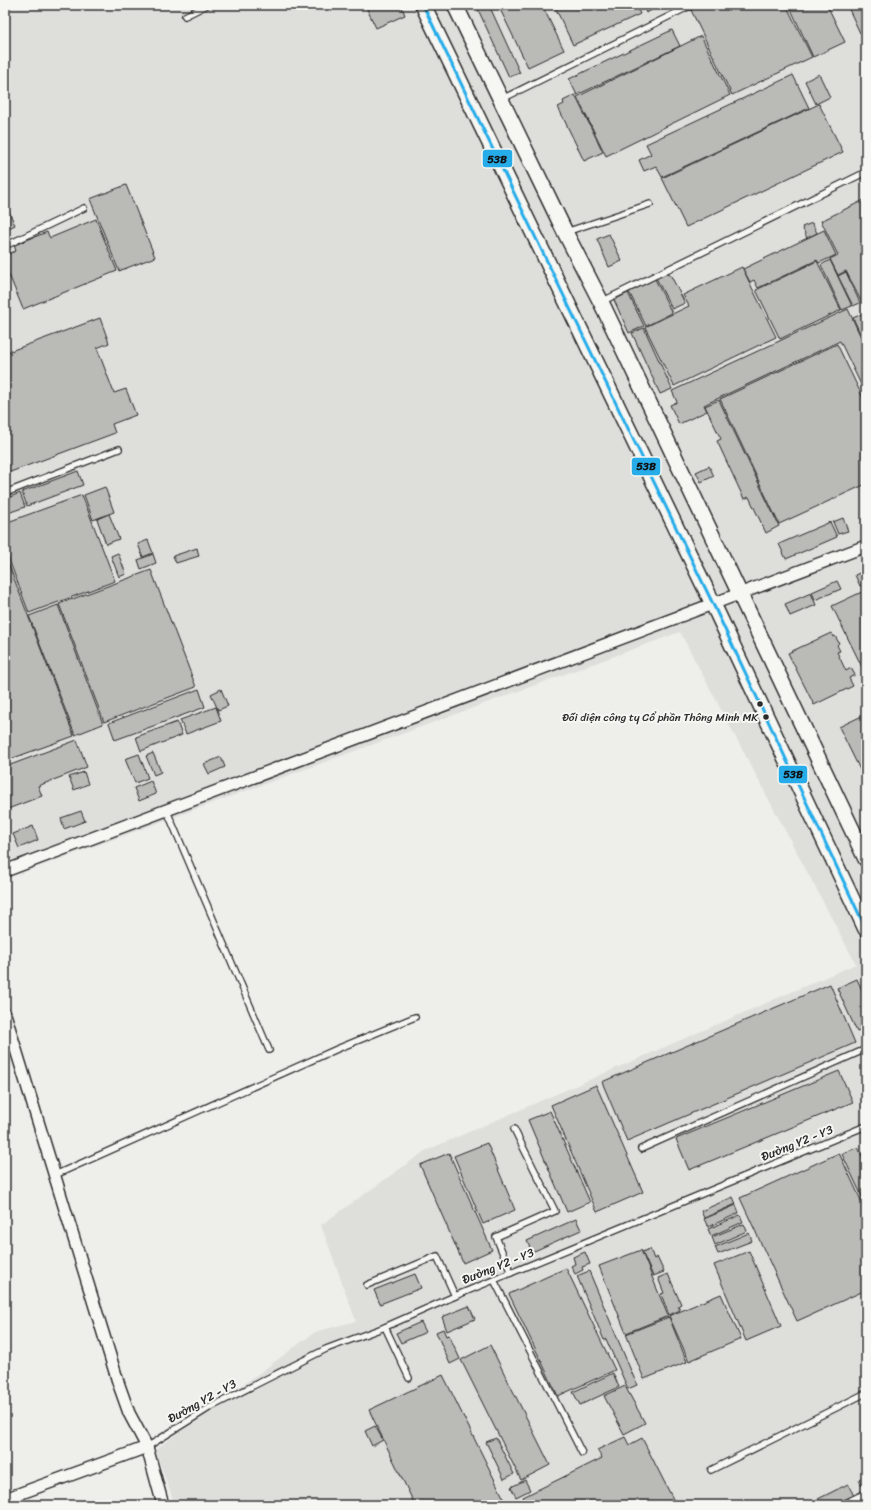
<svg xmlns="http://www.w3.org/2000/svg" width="871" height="1510" font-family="Sriracha,sans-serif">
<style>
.built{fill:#dededb}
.building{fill:#babab7;stroke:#2b2b2b}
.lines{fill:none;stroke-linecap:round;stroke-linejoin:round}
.lane-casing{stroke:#2b2b2b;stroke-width:8}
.street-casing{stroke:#2b2b2b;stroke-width:14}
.secondary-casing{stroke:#2b2b2b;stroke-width:18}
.lane{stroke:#f6f6f2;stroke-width:5.5}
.street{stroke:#f6f6f2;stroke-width:11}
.secondary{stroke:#f6f6f2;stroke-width:15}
.bus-1-casing{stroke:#f6f6f2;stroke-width:6}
.bus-1{stroke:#27acea;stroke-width:3}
.bus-dot{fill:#2b2b2b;stroke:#f6f6f2;stroke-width:1.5}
.labels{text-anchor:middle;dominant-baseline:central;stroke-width:4;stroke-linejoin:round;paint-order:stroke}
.bus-label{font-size:11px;fill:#2b2b2b;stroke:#f6f6f2;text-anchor:end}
.street-label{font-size:12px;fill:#2b2b2b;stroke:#f6f6f2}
.line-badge{stroke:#f6f6f2;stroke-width:1.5}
.pale-badge-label{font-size:11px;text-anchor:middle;font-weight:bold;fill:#111}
</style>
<rect width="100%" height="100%" fill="#eeeeea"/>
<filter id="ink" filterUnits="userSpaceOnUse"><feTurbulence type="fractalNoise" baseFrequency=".025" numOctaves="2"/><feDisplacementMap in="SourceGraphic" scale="8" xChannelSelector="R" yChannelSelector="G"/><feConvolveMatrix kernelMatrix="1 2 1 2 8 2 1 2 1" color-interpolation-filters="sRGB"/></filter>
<g filter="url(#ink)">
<path class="built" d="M5 5H866V1505H175L155 1450 315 1332 356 1321 321 1225 425 1151 856 964 680 632 5 879Z"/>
<g class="building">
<path d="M132 5H144V6L135 10Z"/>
<path d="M365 5H401L405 15 376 28Z"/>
<path d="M476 5H489L520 73 509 77Z"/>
<path d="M498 5H542L564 50 528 67Z"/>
<path d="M554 5H636L640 14 573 45Z"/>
<path d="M643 5H662L646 13Z"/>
<path d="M701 5H786L812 57 732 95 691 10Z"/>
<path d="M789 5H827L845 42 813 57Z"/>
<path d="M847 5H866V31L860 33Z"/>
<path d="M672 30 680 46 577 95 569 79Z"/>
<path d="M701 36 730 95 606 156 577 97Z"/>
<path d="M819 74 830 97 816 104 805 81Z"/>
<path d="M793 75 809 108 662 177 656 166 644 171 639 160 651 154 646 144Z"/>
<path d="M575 95 603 152 584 161 558 107 564 104 563 101Z"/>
<path d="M819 104 843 152 686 227 662 178Z"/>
<path d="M126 185 155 257 119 271 90 199Z"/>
<path d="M866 199V301L862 303 846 271 838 275 830 259 838 255 821 221Z"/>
<path d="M5 205H6L15 225 5 230Z"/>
<path d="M96 219 117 271 23 309 5 265V255L16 251 14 245 47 232 50 238Z"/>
<path d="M812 223 817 233 807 238 802 227Z"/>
<path d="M824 230 836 255 819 263 817 260 758 288 754 280 750 282 743 269Z"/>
<path d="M609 234 622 261 609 267 597 239Z"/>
<path d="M830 260 852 306 842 310 821 265Z"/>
<path d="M817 261 841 310 780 339 756 290Z"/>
<path d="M742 267 776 337 674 386 645 327 689 306 683 295Z"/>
<path d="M663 272 671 276 685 303 672 309 655 276Z"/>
<path d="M846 272 860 303 853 306 838 276Z"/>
<path d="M655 279 672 313 646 326 629 292Z"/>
<path d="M628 293 644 326 629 333 614 300Z"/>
<path d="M848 309 866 348V395L840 341 704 405 707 411 679 424 670 405 677 402 672 391Z"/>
<path d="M864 313 866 317V346L853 318Z"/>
<path d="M100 318 109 343 97 348 114 393 126 389 136 415 112 424 115 433 5 474V353Z"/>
<path d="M644 328 672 389 660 394 632 333Z"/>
<path d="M837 344 866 404V484L779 524 720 399Z"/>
<path d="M719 400 779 526 766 533 749 497 744 499 717 441 721 439 705 406Z"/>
<path d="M709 466 714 476 701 482 696 472Z"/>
<path d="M78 471 83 485 27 506 22 492Z"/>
<path d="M105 487 114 512 93 520 84 495Z"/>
<path d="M20 493 25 507 5 514V499Z"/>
<path d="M82 495 115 581 29 613 5 549V523Z"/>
<path d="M109 514 119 539 106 544 97 519Z"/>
<path d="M843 518 848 531 838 534 833 522Z"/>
<path d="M830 522 837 537 786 559 779 544Z"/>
<path d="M148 540 153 553 143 557 138 544Z"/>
<path d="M197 548 199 556 176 563 173 556Z"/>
<path d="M118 553 126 574 119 577 111 556Z"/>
<path d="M153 554 156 563 141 569 138 560Z"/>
<path d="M5 555 74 736 5 761Z"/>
<path d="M151 570 196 687 104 722 59 604Z"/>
<path d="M866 570V584L860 586 855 575Z"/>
<path d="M837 581 841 589 815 600 812 592Z"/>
<path d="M866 590V675L832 606Z"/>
<path d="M811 593 816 605 790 616 785 604Z"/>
<path d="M58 605 103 724 75 735 29 616Z"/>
<path d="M831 633 833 637 835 636 839 643 837 645 840 651 837 652 846 671 851 668 855 675 849 678 853 686 814 705 788 653Z"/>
<path d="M199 689 205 707 115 740 109 723Z"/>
<path d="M221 689 228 706 218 710 211 694Z"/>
<path d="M216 707 221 721 186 734 180 720Z"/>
<path d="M866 714V782L839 727Z"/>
<path d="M177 722 182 735 141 751 136 737Z"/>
<path d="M77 740 87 767 38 786 42 796 5 810V767Z"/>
<path d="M153 753 161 772 154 775 146 756Z"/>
<path d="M139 754 148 778 135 783 125 759Z"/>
<path d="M221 757 225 767 209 774 204 764Z"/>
<path d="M84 772 88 784 74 790 69 777Z"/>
<path d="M151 781 156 794 139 801 134 788Z"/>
<path d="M81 811 85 821 64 829 61 818Z"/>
<path d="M33 826 38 840 19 848 13 834Z"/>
<path d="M857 979 866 999V1028L857 1032 837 988Z"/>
<path d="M830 984 855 1043 627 1141 602 1082Z"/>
<path d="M839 1071 853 1102 689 1170 676 1139Z"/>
<path d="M596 1085 643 1192 597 1212 551 1105Z"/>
<path d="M550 1111 590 1202 567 1212 528 1120Z"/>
<path d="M487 1143 515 1210 483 1224 454 1156Z"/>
<path d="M858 1147 866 1165V1205L842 1154Z"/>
<path d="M449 1153 492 1250 463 1263 420 1165Z"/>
<path d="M839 1153 866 1211V1290L797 1321 740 1198Z"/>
<path d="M733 1197 736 1204 704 1218 701 1211Z"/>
<path d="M736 1205 739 1213 708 1227 704 1219Z"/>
<path d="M740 1215 743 1222 711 1236 708 1229Z"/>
<path d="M576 1219 581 1230 532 1252 527 1241Z"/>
<path d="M744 1224 747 1231 715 1245 712 1237Z"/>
<path d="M749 1233 752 1241 718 1254 715 1247Z"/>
<path d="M650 1249 654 1259 657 1257 664 1272 653 1276 642 1252Z"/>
<path d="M641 1250 668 1316 626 1333 599 1266Z"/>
<path d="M749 1251 781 1326 746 1341 714 1265Z"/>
<path d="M585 1252 590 1264 582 1267 583 1270 575 1274 571 1266 575 1264 573 1257Z"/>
<path d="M566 1268 615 1370 558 1396 509 1294Z"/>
<path d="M589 1271 637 1385 628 1389 606 1339 604 1340 577 1276Z"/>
<path d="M415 1274 421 1288 380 1304 374 1290Z"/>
<path d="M668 1274 681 1304 678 1306 680 1310 669 1315 661 1294 664 1293 658 1278Z"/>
<path d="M721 1294 741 1339 689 1361 669 1316Z"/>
<path d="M469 1306 475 1319 447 1331 442 1317Z"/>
<path d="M669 1317 687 1362 644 1379 626 1334Z"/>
<path d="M421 1322 426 1332 401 1343 396 1333Z"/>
<path d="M443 1329 446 1336 449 1335 460 1359 450 1364 436 1332Z"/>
<path d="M490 1345 550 1465 521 1480 461 1360Z"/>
<path d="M613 1373 619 1387 580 1405 573 1392Z"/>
<path d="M443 1375 507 1505H415L369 1410Z"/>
<path d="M625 1386 645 1423 624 1434 604 1396Z"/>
<path d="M375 1426 383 1440 372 1446 365 1431Z"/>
<path d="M625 1437 629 1445 642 1438 676 1505H527L523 1497 602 1458 597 1450Z"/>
<path d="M496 1438 514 1474 504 1479 486 1442Z"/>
<path d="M866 1475V1491H865L859 1479Z"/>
<path d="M525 1480 530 1490 516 1497 511 1487Z"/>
<path d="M848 1484 854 1496 835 1505H806Z"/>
</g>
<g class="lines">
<g class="lane-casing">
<g id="lane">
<path d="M185 16 207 5"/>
<path d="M502 99 692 5"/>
<path d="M566 232 650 204"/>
<path d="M5 246 84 208"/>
<path d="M601 302 866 172"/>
<path d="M5 493 119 449"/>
<path d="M167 811 269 1050"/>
<path d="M641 1149 866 1049"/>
<path d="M55 1175 337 1049 415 1017"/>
<path d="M511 1273 496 1237 555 1211 514 1129"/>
<path d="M494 1280 582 1453"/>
<path d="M367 1285 437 1256 455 1296"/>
<path d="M385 1327 409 1378"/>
<path d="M147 1447 209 1408 326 1349 385 1327 455 1296 866 1126"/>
<path d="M711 1470 866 1393"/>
<path d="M841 1505 866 1493"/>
</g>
</g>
<g class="street-casing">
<g id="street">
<path d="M5 871 866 546"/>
<path d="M5 1014 119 1385 129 1413 147 1447 163 1505"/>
<path d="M5 1499 147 1447"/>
</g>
</g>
<g class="secondary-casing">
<g id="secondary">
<path d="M423 5 713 604 866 929"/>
<path d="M455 5 565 232 601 302 866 859"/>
</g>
</g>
<use href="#lane" class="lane"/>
<use href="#street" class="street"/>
<use href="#secondary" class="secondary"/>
<g class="bus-1-casing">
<path id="bus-1" d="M423 5 713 604 866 929"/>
</g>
<use href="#bus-1" class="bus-1"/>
</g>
</g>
<g class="bus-dot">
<circle cx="760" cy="704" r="3.5"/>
<circle cx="766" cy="717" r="3.5"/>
</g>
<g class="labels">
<g class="bus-label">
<text x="758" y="717">Đối diện công ty Cổ phần Thông Minh MK</text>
</g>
<g class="street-label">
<text transform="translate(797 1143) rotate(-22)">Đường Y2 - Y3</text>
<text transform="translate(498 1266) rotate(-22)">Đường Y2 - Y3</text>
<text transform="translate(202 1401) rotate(-29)">Đường Y2 - Y3</text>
</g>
</g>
<g class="line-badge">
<rect x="482" y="149" width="31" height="19" rx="4" fill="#27acea"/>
<rect x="631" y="457" width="30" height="19" rx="4" fill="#27acea"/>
<rect x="778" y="765" width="30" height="19" rx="4" fill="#27acea"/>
</g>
<g class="pale-badge-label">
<text x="497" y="163">53B</text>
<text x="646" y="470">53B</text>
<text x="793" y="778">53B</text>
</g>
<rect width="871" height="1510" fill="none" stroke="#f6f6f2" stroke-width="20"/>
<rect x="10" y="10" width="851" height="1490" fill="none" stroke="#2b2b2b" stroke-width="1.5" filter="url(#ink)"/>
</svg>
